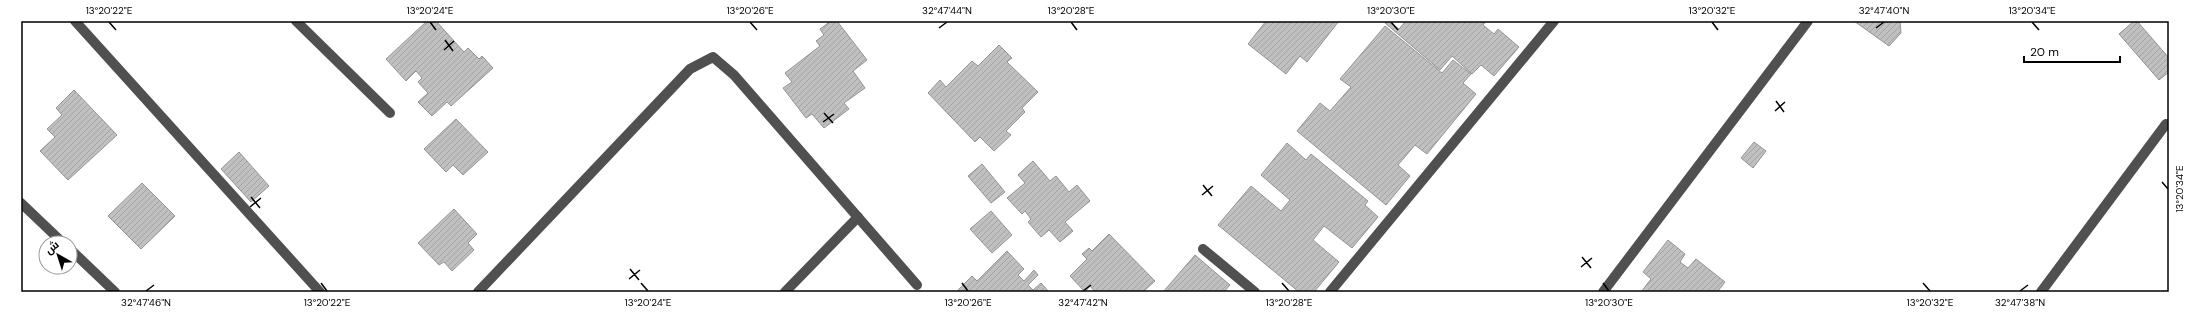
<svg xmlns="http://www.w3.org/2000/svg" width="2190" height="313" font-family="'DM Sans',Cairo,sans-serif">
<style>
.building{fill:url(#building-hatch);stroke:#949494}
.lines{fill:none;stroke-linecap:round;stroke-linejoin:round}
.minor{stroke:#505050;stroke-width:10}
.ticks{fill:none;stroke:#000;stroke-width:1.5}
.neatline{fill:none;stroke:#000;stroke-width:1.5}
.ticks-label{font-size:10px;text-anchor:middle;fill:#000}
</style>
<defs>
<pattern id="building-hatch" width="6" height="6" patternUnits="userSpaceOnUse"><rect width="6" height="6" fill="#c0c0c0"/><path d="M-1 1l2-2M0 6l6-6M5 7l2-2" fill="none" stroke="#a3a3a3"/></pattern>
</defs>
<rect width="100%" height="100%" fill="#fff"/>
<g class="building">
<path d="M427 21H436L464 52 468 48 479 59 482 56 493 68 451 106 447 102 432 116 418 102 428 93 418 82 422 78 416 71 406 81 386 59Z"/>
<path d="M831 21H837L867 60 853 71 865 88 844 103 849 109 824 128 812 114 806 118 783 88 792 82 785 73 820 46 816 41 824 35 820 29Z"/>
<path d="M1266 21H1339L1307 62 1300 56 1286 74 1248 44Z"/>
<path d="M1387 21 1399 29 1406 21H1486L1483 25 1494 34 1498 29 1519 47 1494 76 1481 65 1472 74 1452 56 1440 70 1385 23Z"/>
<path d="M1854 21H1900L1901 33 1889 46Z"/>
<path d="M2134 21H2137L2169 58V72L2159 80 2119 34Z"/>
<path d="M1385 26 1442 73 1453 60 1471 74 1463 83 1476 94 1427 154 1415 145 1398 165 1410 176 1386 205 1297 131 1320 103 1330 111 1351 87 1340 79Z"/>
<path d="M999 45 1012 58 1007 62 1038 92 1022 108 1025 112 1006 131 1011 135 994 151 980 137 975 142 928 93 940 80 946 87 972 61 978 66Z"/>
<path d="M74 90 117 135 68 180 40 151 55 137 47 129 62 115 56 108Z"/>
<path d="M456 119 488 152 463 175 453 165 446 172 424 149Z"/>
<path d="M1754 142 1766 151 1753 168 1741 158Z"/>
<path d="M1287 143 1306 160 1311 154 1368 201 1365 205 1378 217 1352 248 1324 226 1313 240 1339 262 1314 292H1299L1218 225 1251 186 1281 211 1290 200 1261 175Z"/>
<path d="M239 152 269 186 251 202 221 169Z"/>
<path d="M1033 161 1050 181 1056 176 1069 192 1077 185 1090 201 1065 222 1073 231 1060 242 1049 230 1041 237 1028 222 1031 219 1025 211 1022 214 1007 198 1025 183 1018 175Z"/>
<path d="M982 164 1005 192 991 203 968 176Z"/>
<path d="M142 183 175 216 141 249 108 216Z"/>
<path d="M454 209 477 234 468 243 474 250 452 271 444 262 439 265 418 243Z"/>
<path d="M991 211 1012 235 992 253 970 229Z"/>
<path d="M1109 234 1155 281 1143 292H1095L1090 286 1085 292 1070 276 1087 259 1082 254 1089 248 1092 251Z"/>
<path d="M1668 240 1685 254 1680 262 1688 268 1696 259 1725 282 1718 291 1720 292H1641L1651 279 1643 272Z"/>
<path d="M1007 251 1024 269 1018 275 1024 281 1034 270 1038 275 1028 285 1033 290 1041 283 1049 292H959L958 290 972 276 977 281Z"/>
<path d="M1195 255 1230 285 1224 292H1163Z"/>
</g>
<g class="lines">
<g class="minor">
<path d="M75 21 320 292"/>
<path d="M296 21 390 113"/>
<path d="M21 203 63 243"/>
<path d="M70 249 115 292"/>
<path d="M1203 249 1255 292"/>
<path d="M478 292 690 69 713 57 734 75 917 285"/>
<path d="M785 292 858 217"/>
<path d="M1330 292 1554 21"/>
<path d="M1603 292 1808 21"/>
<path d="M2041 292 2166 124"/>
</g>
</g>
<path class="ticks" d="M109 22 116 30M430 22 436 30M750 22 757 30M1071 22 1077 30M1391 22 1398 30M1712 22 1718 30M2032 22 2039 30M939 28 947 22M1876 28 1884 22M445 40 453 51M444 50 454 41M1776 101 1784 112M1775 111 1785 102M824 113 833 123M823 122 834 114M2162 182 2168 189M1203 185 1212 196M1202 195 1213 186M251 197 260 208M250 207 261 198M1582 257 1591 268M1581 267 1592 258M630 269 639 280M629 279 640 270M321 283 327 291M641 283 648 291M962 283 968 291M1282 283 1289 291M1603 283 1609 291M1923 283 1930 291M146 291 154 285M1083 291 1091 285M2020 291 2028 285"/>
<rect width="2190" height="313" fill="none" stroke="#ffffff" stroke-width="44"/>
<g transform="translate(58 255) rotate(321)"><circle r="19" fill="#ffffff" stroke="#999999"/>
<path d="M0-3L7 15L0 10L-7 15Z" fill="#000000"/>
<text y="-6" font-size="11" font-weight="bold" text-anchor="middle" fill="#000000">ش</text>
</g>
<path d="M2024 56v6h96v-6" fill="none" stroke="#000000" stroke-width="2"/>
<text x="2030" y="56" font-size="12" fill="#000000" stroke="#ffffff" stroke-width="3" paint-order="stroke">20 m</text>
<rect x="22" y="22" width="2146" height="269" class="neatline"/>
<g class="ticks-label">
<text x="109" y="14">13°20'22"E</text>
<text x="430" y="14">13°20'24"E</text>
<text x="750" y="14">13°20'26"E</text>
<text x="947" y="14">32°47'44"N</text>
<text x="1071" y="14">13°20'28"E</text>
<text x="1391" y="14">13°20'30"E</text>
<text x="1712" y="14">13°20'32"E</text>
<text x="1884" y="14">32°47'40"N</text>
<text x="2032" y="14">13°20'34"E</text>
<text transform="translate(2179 189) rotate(-90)" y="4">13°20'34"E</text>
<text x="146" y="306">32°47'46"N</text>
<text x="327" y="306">13°20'22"E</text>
<text x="648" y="306">13°20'24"E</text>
<text x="968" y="306">13°20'26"E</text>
<text x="1083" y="306">32°47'42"N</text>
<text x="1289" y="306">13°20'28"E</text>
<text x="1609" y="306">13°20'30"E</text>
<text x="1930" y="306">13°20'32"E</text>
<text x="2020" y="306">32°47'38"N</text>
</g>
</svg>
